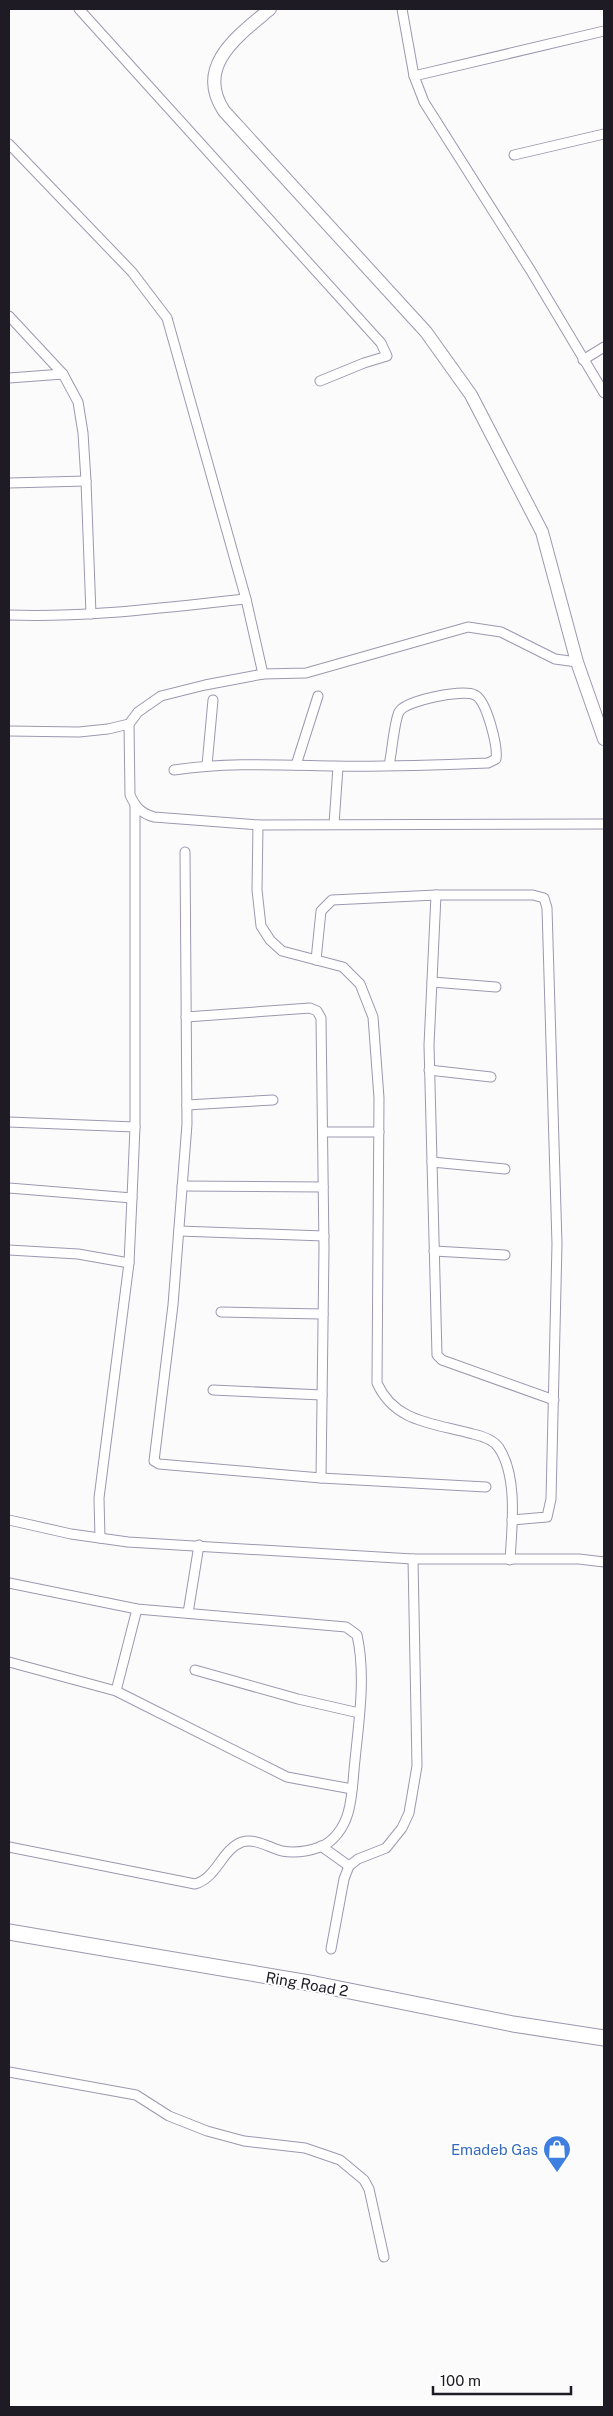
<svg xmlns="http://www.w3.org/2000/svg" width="613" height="2416" font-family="'Public Sans',sans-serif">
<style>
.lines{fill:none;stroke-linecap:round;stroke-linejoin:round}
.street-casing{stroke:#9e97b0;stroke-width:11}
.secondary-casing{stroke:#9e97b0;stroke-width:14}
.primary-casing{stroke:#9e97b0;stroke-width:17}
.street{stroke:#fff;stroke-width:9}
.secondary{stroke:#fff;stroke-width:12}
.primary{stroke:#fff;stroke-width:15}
.labels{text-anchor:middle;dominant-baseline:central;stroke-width:4;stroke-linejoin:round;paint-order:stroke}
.street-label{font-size:15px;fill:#1e1b24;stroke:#fff}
.shop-label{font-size:15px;fill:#366cbe;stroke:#fff;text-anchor:end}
</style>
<rect width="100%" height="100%" fill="#fbfbfb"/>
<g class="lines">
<g class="street-casing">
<g id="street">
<path d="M79 9 381 343 387 356 364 363 320 381"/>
<path d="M402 9 414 76 424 102 531 271 604 393"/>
<path d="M414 76 604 31"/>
<path d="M9 144 132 272 167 318 246 599 263 674"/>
<path d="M514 155 604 134"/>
<path d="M9 316 63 374 78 402 83 433 86 481 91 614"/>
<path d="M583 360 604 347"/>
<path d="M9 378 63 374"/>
<path d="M9 483 86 481"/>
<path d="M9 615C88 618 167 607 246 599"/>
<path d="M129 724 130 795C136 808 141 813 154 817L258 825 604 824"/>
<path d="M9 731 79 732 108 729 129 724 138 712 161 696 205 685 263 674 306 673 468 627 501 632 555 659 577 662"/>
<path d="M207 765 213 700"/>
<path d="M296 765 318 696"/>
<path d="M174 770C227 762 281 765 335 766 386 767 437 765 488 763L496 759C498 747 487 701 475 695 463 689 406 700 399 712 394 722 392 753 389 765"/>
<path d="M334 824 338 767"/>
<path d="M258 825 257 890 261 926 270 940 282 951 343 967 360 984 373 1017 379 1098 377 1383C395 1423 434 1423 473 1434 482 1436 494 1440 499 1448 518 1477 512 1527 510 1560"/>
<path d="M185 852 187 1124 173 1305 154 1461 159 1464 321 1478 486 1487"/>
<path d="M436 895 429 1045 437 1355 442 1360 554 1400"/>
<path d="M316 960 321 911 332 900 436 895H533L544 898 547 908 557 1244 551 1499 547 1517 512 1520"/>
<path d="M432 982 496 987"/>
<path d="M186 1017 310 1008 317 1011 321 1018 324 1248 321 1478"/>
<path d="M429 1070 491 1077"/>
<path d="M187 1105 273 1100"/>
<path d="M9 1122 135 1127"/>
<path d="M323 1132H379"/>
<path d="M432 1162 505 1169"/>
<path d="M182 1186 323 1187"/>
<path d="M9 1188 132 1198"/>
<path d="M179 1231 324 1236"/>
<path d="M9 1250 78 1254 129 1263"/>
<path d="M434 1251 505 1255"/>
<path d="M221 1312 323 1314"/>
<path d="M213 1390 322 1395"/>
<path d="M9 1520 71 1534 128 1542 413 1559H579L604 1562"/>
<path d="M100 1538 99 1498 129 1263 132 1198 135 1127V805"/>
<path d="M9 1583 137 1609 346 1627 357 1635C366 1675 359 1720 355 1760 353 1777 353 1796 348 1813 344 1827 334 1842 320 1847 309 1851 294 1853 282 1851 270 1848 256 1838 242 1842 222 1849 217 1878 195 1884L9 1847"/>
<path d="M188 1613 199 1545"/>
<path d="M9 1662 116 1691 287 1777 352 1789"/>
<path d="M195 1670 298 1699 359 1713"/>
<path d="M116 1691 137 1609"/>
<path d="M321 1846 349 1866"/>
<path d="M331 1949 344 1879 349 1866 358 1859 386 1848 402 1828 409 1813 417 1766 413 1559"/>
<path d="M9 2072 136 2095 169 2116 207 2131 244 2141 305 2148 340 2160 364 2180 369 2189 384 2257"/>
</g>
</g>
<g class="secondary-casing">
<path id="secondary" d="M270 9C239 35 194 66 224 111L426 332 471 395 542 532 577 662 604 739"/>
</g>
<g class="primary-casing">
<path id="primary" d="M9 1932 315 1984 513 2024 604 2038"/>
</g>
<use href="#street" class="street"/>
<use href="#secondary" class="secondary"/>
<use href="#primary" class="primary"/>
</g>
<defs>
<g id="shop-pin" transform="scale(1.4375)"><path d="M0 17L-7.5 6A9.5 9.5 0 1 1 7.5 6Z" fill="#3f7fe0" stroke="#fff"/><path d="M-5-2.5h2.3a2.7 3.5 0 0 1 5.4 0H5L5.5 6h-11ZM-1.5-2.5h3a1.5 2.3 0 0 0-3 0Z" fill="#fff"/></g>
</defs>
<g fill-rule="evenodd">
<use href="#shop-pin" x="557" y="2149"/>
</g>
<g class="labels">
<g class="street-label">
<text transform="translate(307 1984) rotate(10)">Ring Road 2</text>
</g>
<g class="shop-label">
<text x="538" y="2149">Emadeb Gas</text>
</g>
</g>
<rect width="613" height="2416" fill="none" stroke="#1e1b24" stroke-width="20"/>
<path d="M433 2386v8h138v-8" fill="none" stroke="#1e1b24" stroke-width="2.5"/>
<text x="440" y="2386" font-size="15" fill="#1e1b24" stroke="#ffffff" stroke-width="4" paint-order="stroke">100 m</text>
</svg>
